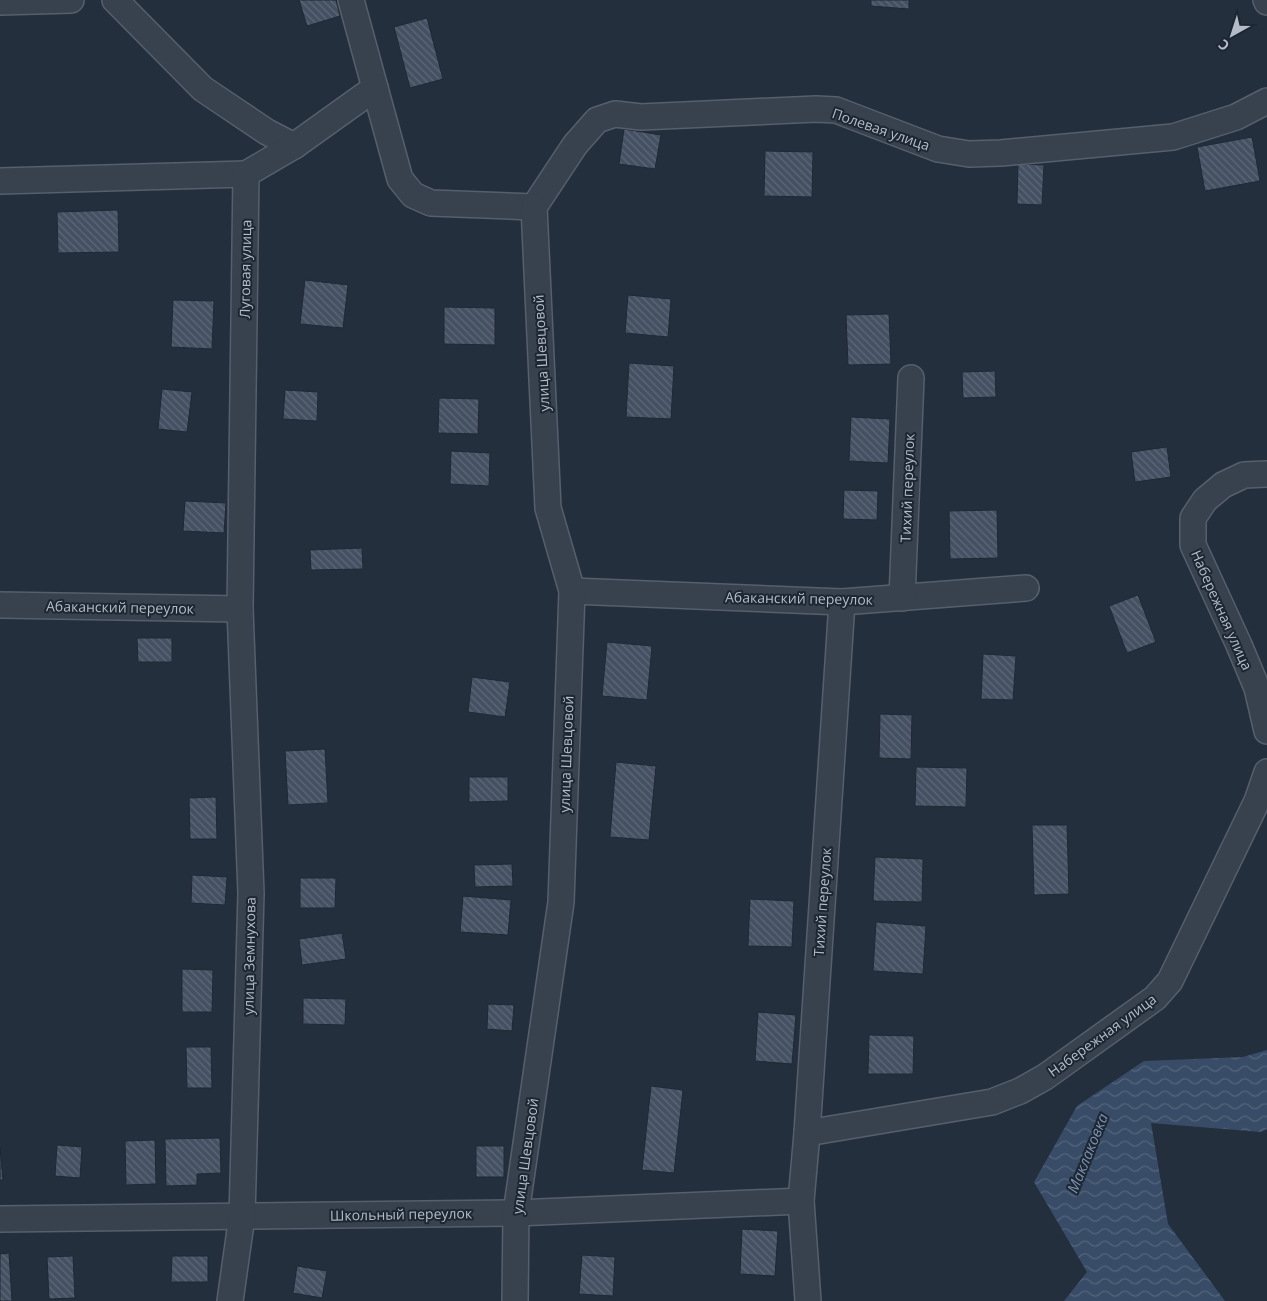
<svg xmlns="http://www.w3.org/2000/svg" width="1267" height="1301" font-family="'Open Sans',sans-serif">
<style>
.water{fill:url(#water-waves)}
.building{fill:url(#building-back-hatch);stroke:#1f2835}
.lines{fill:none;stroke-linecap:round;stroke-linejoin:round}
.minor-casing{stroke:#565f6c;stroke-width:28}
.minor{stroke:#38414e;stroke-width:25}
.labels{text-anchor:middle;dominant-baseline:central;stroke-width:4;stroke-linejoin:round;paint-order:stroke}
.street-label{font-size:14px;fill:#b4bcc9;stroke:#1d2633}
.water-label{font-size:15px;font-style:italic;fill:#7c92b1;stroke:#1d2633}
</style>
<defs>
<pattern id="water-waves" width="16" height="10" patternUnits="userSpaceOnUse" patternTransform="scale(1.25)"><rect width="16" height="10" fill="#394c67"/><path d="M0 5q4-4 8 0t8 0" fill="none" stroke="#53647b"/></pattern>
<pattern id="building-back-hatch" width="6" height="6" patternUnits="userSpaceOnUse" patternTransform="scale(1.25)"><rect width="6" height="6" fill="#455162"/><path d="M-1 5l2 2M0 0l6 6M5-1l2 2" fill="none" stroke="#5d6877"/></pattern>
</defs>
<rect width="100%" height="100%" fill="#242f3e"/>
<path class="water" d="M1267 1050V1129L1261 1132 1151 1123 1168 1224 1225 1301H1064L1087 1272 1034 1182 1077 1106 1144 1061 1243 1057Z"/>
<g class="building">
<path d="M299 0H336L340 16 307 26Z"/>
<path d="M871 0H909V9L871 6Z"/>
<path d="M427 18 443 79 410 88 394 27Z"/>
<path d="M624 129 661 135 655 169 619 164Z"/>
<path d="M1252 137 1260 181 1205 191 1197 147Z"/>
<path d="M765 151 813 152 812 197 764 196Z"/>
<path d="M1018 164 1044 165 1042 205 1017 204Z"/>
<path d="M118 210 119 252 58 253 57 212Z"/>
<path d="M305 280 348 285 343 328 300 324Z"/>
<path d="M628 295 671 299 668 337 625 333Z"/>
<path d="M173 300 214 301 212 349 171 347Z"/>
<path d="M444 307 495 308V345L444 344Z"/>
<path d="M889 314 891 364 848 365 846 315Z"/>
<path d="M629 363 674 366 671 419 626 417Z"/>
<path d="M995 371 996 397 963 398 962 372Z"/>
<path d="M162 389 192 392 187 432 158 429Z"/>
<path d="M285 390 318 392 317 421 283 419Z"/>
<path d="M439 398 479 399 478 434 438 433Z"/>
<path d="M851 417 890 419 888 463 849 461Z"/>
<path d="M1167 447 1171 477 1135 482 1131 452Z"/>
<path d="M451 451 490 453 489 486 450 484Z"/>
<path d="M844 490 878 491 877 520 843 519Z"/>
<path d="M185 501 226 503 224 533 183 531Z"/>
<path d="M997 510 998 558 950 559 949 511Z"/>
<path d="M362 548 363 569 311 570 310 550Z"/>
<path d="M1138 595 1156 642 1127 653 1109 606Z"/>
<path d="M137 638H172V662H138Z"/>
<path d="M607 642 652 646 647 700 602 696Z"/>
<path d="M983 654 1016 656 1013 700 981 699Z"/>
<path d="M472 677 510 682 505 717 468 712Z"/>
<path d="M880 714 912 715 911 759 879 758Z"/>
<path d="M325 749 328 803 288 805 285 751Z"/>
<path d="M616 762 656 766 649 840 610 837Z"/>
<path d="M916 767 967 768 966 807 915 806Z"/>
<path d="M469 777H508V801L469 802Z"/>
<path d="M216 797 217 839H190L189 798Z"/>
<path d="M1032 825H1067L1069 894 1034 895Z"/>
<path d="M875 857 923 859 922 902 873 901Z"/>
<path d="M512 864 513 886 475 887 474 865Z"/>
<path d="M192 875 227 877 225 905 191 903Z"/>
<path d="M300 878H336L335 908H300Z"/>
<path d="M463 896 511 900 508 935 460 932Z"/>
<path d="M750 899 794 901 792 947 748 946Z"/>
<path d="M876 922 926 926 923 974 873 971Z"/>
<path d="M342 933 346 959 302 965 299 939Z"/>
<path d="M182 969 213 970 212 1012H182Z"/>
<path d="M303 998 346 999 345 1025 303 1024Z"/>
<path d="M488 1004 514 1005 512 1031 487 1029Z"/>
<path d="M758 1012 796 1015 792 1064 755 1061Z"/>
<path d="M869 1035 914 1036 913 1074H868Z"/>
<path d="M186 1047H211L212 1088H187Z"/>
<path d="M651 1086 683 1090 674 1173 642 1170Z"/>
<path d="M220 1138 221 1173 197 1174V1185L166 1186 165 1139Z"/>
<path d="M155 1140 156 1184 126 1185 125 1141Z"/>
<path d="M57 1145 82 1147 80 1178 55 1176Z"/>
<rect x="476" y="1146" width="28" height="31"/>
<path d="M0 1147 3 1180H0Z"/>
<path d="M742 1229 778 1231 775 1276 740 1274Z"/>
<path d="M9 1253 12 1301H0V1254Z"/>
<path d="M582 1255 615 1257 613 1296 579 1294Z"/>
<path d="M73 1256 75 1298 49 1299 47 1257Z"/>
<path d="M172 1256H208V1282H171Z"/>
<path d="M297 1266 327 1271 322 1298 293 1293Z"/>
</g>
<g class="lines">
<g class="minor-casing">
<g id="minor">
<path d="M115 0 203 89 267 132 294 146"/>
<path d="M1266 0 1267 2"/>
<path d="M0 2 71 0"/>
<path d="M375 88 400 179 413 195 431 203 534 207"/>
<path d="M0 181 246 174"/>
<path d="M534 207 575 145 597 120 615 114 641 117 816 109 836 110 938 149 969 154 1001 153 1173 137 1236 117 1267 101"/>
<path d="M1267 474 1244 475 1223 485 1205 500 1193 518V545L1239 645 1257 688 1267 731"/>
<path d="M572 591 842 602 1026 588"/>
<path d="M902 598 911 378"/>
<path d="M0 605 240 609"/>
<path d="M807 1133 992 1102 1020 1091 1045 1077 1155 998 1170 981 1257 801 1267 772"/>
<path d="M0 1219 516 1213 801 1201"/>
<path d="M230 1301 242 1216 251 893 240 609 246 174 294 146 375 88 351 0"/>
<path d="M515 1301 516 1213 561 902 572 591 548 508 534 207"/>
<path d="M808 1301 801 1201 807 1133 842 602"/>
</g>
</g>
<use href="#minor" class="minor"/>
</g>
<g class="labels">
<g class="street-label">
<text transform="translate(881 129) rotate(19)">Полевая улица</text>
<text transform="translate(245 269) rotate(-89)">Луговая улица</text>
<text transform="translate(541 353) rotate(-93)">улица Шевцовой</text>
<text transform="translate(907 488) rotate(-88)">Тихий переулок</text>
<text transform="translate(799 598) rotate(1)">Абаканский переулок</text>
<text transform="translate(120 607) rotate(1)">Абаканский переулок</text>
<text transform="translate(1222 610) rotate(66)">Набережная улица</text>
<text transform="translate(566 754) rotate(-88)">улица Шевцовой</text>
<text transform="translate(822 902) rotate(-86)">Тихий переулок</text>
<text transform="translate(249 956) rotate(-89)">улица Земнухова</text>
<text transform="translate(1102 1035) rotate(-36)">Набережная улица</text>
<text transform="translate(525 1156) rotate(-82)">улица Шевцовой</text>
<text transform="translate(401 1214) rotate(-1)">Школьный переулок</text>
</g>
<g class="water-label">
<text transform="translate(1087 1153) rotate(-68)">Маклаковка</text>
</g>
</g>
<g transform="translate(1232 35) rotate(219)" stroke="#1d2633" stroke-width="4" paint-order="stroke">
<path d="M0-4L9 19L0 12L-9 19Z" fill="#b4bcc9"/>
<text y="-8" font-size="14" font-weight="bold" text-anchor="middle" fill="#b4bcc9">С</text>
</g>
</svg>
